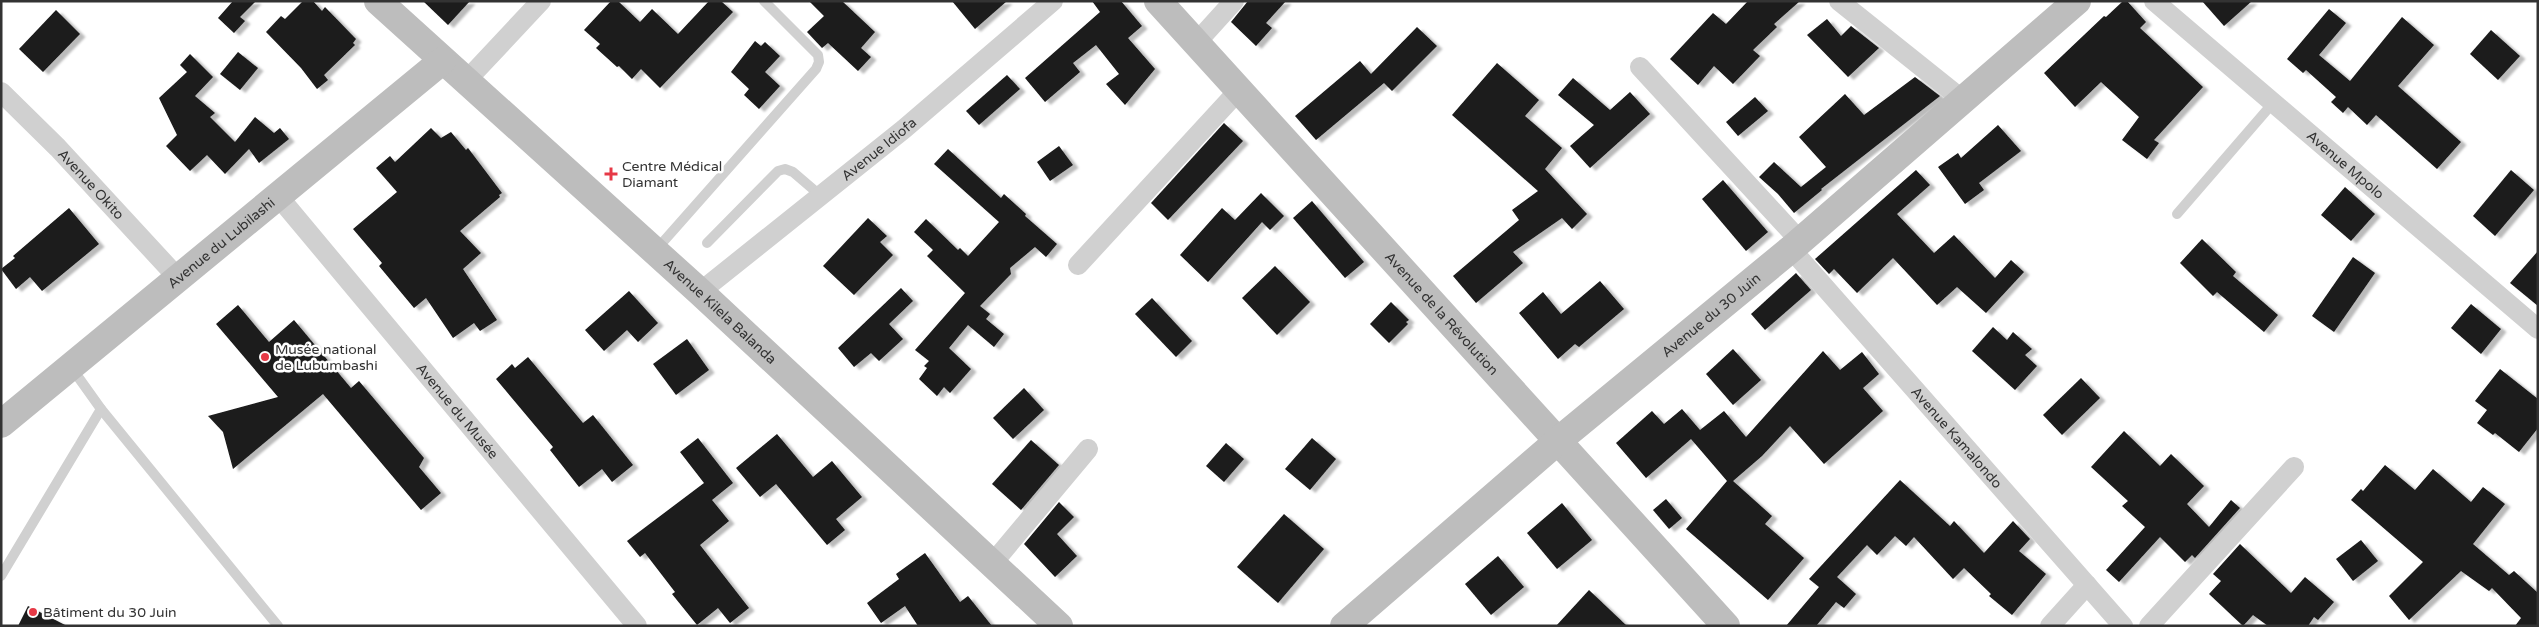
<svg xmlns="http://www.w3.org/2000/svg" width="2539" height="627" font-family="'Varela Round',sans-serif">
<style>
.building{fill:#1a1a1a;filter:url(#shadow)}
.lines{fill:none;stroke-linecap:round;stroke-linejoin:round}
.lane{stroke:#d0d0d0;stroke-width:10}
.street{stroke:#d0d0d0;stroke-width:20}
.secondary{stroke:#bdbdbd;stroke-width:28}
.poi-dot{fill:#e63946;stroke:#fff;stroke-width:2}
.labels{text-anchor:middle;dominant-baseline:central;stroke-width:5;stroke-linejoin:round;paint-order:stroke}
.street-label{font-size:14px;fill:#333;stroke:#fff}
.poi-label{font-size:14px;fill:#333;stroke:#fff;text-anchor:start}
</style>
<defs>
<filter id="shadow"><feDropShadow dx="5.5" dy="3" stdDeviation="1" flood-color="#0004"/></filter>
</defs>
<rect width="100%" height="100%" fill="#fff"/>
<g class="building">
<path d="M233 1H256L240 17 245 21 234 33 218 18Z"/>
<path d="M303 1H313L322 11 325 7 356 39 353 43 355 45 324 75 328 80 317 89 301 68 266 32 281 16 285 19Z"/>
<path d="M423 1H470L448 25Z"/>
<path d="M611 1H618L640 22 652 9 678 34 709 1H721L733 12 660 88 641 69 632 79 619 66 617 67 596 48 600 44 584 30Z"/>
<path d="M809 1H842L875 32 861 48 871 57 858 71 828 43 822 48 807 32 824 16Z"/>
<path d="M952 1H1007L975 29Z"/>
<path d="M1092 1H1121L1142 26 1128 38 1155 69 1125 105 1106 84 1119 74 1096 45 1073 63 1080 72 1045 102 1025 78 1100 12Z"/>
<path d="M1248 1H1286L1266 23 1272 28 1256 46 1231 22Z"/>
<path d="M1748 1H1800L1774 24 1777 27 1753 50 1760 56 1733 84 1714 66 1698 85 1670 59 1713 13 1726 24Z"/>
<path d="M2123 1H2127L2146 22 2140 28 2203 87 2154 140 2159 143 2147 159 2122 140 2139 117 2101 82 2075 107 2044 73 2104 16 2106 17Z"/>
<path d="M2202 1H2252L2224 26Z"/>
<path d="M2329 9 2346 23 2319 55 2350 81 2402 17 2434 45 2398 86 2461 142 2437 169 2376 115 2367 125 2348 107 2343 113 2331 102 2336 97 2306 70 2303 73 2287 59Z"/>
<path d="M56 10 80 34 43 72 19 49Z"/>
<path d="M1827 19 1841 36 1851 26 1879 48 1848 77 1807 35Z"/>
<path d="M1417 27 1437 46 1392 91 1384 83 1316 140 1295 116 1360 61 1371 74Z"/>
<path d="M2491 30 2520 56 2498 80 2470 54Z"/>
<path d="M755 41 761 46 765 42 780 56 765 72 780 86 759 109 744 95 749 89 731 72Z"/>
<path d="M238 52 258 68 240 90 220 74Z"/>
<path d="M190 54 213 77 195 96 215 113 210 117 235 142 255 117 274 133 280 128 289 139 259 163 249 149 225 174 207 155 190 171 166 146 177 135 159 98 187 72 180 65Z"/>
<path d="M1497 63 1539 100 1525 116 1562 148 1545 169 1587 214 1572 229 1562 218 1513 252 1523 263 1476 303 1453 276 1519 220 1512 210 1538 191 1452 115Z"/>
<path d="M1007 75 1020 89 979 125 966 111Z"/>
<path d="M1915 77 1940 96 1821 189 1822 190 1794 213 1778 194 1759 177 1774 162 1801 187 1826 167 1799 137 1845 94 1864 115Z"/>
<path d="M1573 78 1610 110 1630 92 1650 114 1590 168 1570 146 1594 125 1558 95Z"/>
<path d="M1755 97 1768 111 1738 136 1726 122Z"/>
<path d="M1224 123 1243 141 1168 220 1151 203Z"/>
<path d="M1998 125 2021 151 1979 183 1984 190 1965 204 1938 167 1958 153 1961 158Z"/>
<path d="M431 128 441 138 451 132 466 150 468 148 502 193 499 195 500 197 460 231 481 253 463 269 497 320 480 331 474 323 453 338 426 298 414 308 379 266 382 263 353 229 397 192 376 168 390 156 395 162Z"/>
<path d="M1059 146 1073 165 1050 181 1037 162Z"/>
<path d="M948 149 1001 198 1004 194 1026 214 1025 216 1057 244 1046 257 1035 247 1010 268 1011 274 980 306 990 314 986 319 1004 334 994 347 968 325 949 348 971 369 950 393 944 387 937 396 919 379 927 368 924 366 929 361 915 350 965 293 927 256 933 250 914 232 926 219 958 250 960 248 968 256 999 222 934 164Z"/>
<path d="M1916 170 1930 185 1897 214 1934 253 1954 235 1995 278 2011 260 2024 272 1986 313 1957 287 1937 305 1893 258 1857 293 1834 269 1829 274 1815 259Z"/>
<path d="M2511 170 2534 190 2495 236 2473 216Z"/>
<path d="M1723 180 1768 232 1746 251 1702 199Z"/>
<path d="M2345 187 2375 214 2351 241 2321 215Z"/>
<path d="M1261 193 1284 216 1270 230 1262 222 1208 282 1180 255 1222 208 1235 220Z"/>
<path d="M1312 201 1364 262 1345 278 1293 218Z"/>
<path d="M69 208 99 244 42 291 30 277 16 289 1 269 15 258 13 256Z"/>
<path d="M868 218 887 236 880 242 893 255 854 295 823 266Z"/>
<path d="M2202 239 2236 272 2233 276 2278 315 2264 332 2217 292 2213 296 2180 263Z"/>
<path d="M2538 251V306L2510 283Z"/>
<path d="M2353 257 2375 273 2334 332 2312 316Z"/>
<path d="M1275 266 1310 302 1277 335 1242 298Z"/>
<path d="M1796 273 1811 290 1765 330 1751 314Z"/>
<path d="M1600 281 1624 309 1579 347 1575 344 1558 359 1519 313 1543 292 1561 314Z"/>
<path d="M901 288 913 301 889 324 903 339 879 361 871 353 854 367 838 348Z"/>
<path d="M629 291 658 323 638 342 627 330 604 351 585 330Z"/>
<path d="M1152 298 1192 341 1176 357 1135 314Z"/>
<path d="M1391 302 1409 320 1406 322 1408 324 1389 343 1370 324Z"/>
<path d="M2471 304 2501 329 2481 354 2451 328Z"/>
<path d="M238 305 269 342 294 320 351 388 359 381 424 458 419 467 441 493 421 510 323 394 233 469 223 432 208 416 278 397 216 324Z"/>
<path d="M1993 327 2007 340 2013 332 2032 349 2025 355 2037 366 2015 390 1972 351Z"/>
<path d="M687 339 709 370 676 395 653 364Z"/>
<path d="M1733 349 1761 380 1733 405 1706 374Z"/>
<path d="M1823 351 1840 370 1862 352 1879 374 1863 388 1883 411 1824 464 1790 426 1762 456 1733 481 1772 516 1765 524 1804 558 1768 600 1686 529 1727 481 1691 439 1646 478 1616 443 1652 411 1664 424 1682 409 1700 430 1724 411 1746 437Z"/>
<path d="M528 357 583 423 593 415 633 465 612 482 602 469 579 487 550 450 553 447 496 379 512 364 515 368Z"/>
<path d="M2500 369 2538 399V428L2519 452 2495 433 2493 435 2477 423 2487 410 2475 401Z"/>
<path d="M2081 378 2100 398 2062 435 2043 415Z"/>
<path d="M1024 388 1044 410 1013 439 993 418Z"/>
<path d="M2124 431 2160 466 2171 454 2204 486 2187 504 2209 527 2231 500 2240 508 2195 558 2192 555 2185 562 2160 537 2119 582 2106 570 2145 527 2122 506 2128 501 2091 467Z"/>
<path d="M777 434 813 477 832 461 862 497 836 519 845 530 827 545 776 484 760 497 736 468Z"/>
<path d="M698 438 733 483 712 500 729 521 700 545 749 608 730 623 718 608 697 625 672 594 675 592 645 553 640 557 627 541 704 483 680 452Z"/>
<path d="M1312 438 1336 459 1310 490 1285 469Z"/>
<path d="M1031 440 1059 465 1021 510 992 484Z"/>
<path d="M1226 443 1244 459 1224 482 1206 466Z"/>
<path d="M2385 465 2415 490 2433 469 2471 502 2483 487 2505 504 2473 544 2509 575 2514 571 2538 593V626H2515L2521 618 2492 588 2489 591 2461 571 2409 620 2389 596 2423 562 2351 500 2361 489 2363 491Z"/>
<path d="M1900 480 1950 526 1954 521 1984 553 2013 521 2030 539 2019 551 2046 574 2012 615 1989 596 1991 594 1964 568 1953 579 1914 537 1906 546 1895 536 1877 555 1867 545 1837 577 1856 594 1844 608 1836 602 1816 626H1786L1819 587 1809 579Z"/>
<path d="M1666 499 1682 518 1669 529 1653 510Z"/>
<path d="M1059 502 1074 517 1057 534 1077 556 1055 577 1024 544Z"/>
<path d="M1562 503 1592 540 1557 569 1527 533Z"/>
<path d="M1284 514 1324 549 1278 603 1237 567Z"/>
<path d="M2361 540 2378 561 2353 581 2336 559Z"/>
<path d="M2240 544 2291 593 2305 577 2334 602 2318 620 2314 617 2308 626H2268L2253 615 2243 626 2209 594 2221 581 2213 574Z"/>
<path d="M925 553 960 602 968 596 992 626H918L905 606 881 623 867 603 899 579 896 574Z"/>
<path d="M1498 556 1524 587 1491 615 1465 584Z"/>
<path d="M1589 590 1627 626H1556Z"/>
<path d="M28 606 67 626H18Z"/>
</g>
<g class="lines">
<g class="lane">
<path d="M2177 214 2273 103"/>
<path d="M707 243 778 171 785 169 793 172 821 196"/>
<path d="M655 251 816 69 819 62 818 55 764 1"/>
<path d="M71 367 101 409 278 626"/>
<path d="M1 576 101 409"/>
</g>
<g class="street">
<path d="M1839 1 1963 100"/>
<path id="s1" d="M2154 1 2538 329"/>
<path d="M1196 43 1234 1"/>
<path d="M1640 67 1800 241"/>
<path d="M465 82 541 1"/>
<path id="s2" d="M1 92 58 148 178 278"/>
<path id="s3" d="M278 196 637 626"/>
<path id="s4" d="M1791 249 2123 626"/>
<path d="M1078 265 1239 90"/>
<path id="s5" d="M700 292 904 129 1053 1"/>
<path d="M992 564 1088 449"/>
<path d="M2050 626 2087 585"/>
<path d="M2149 626 2294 467"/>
</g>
<g class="secondary">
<path id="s6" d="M378 1 700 292 1059 626"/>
<path id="s7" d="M1158 1 1726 626"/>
<path id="s8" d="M1 424 442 61"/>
<path id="s9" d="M1344 626 1559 440 1791 249 2077 1"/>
</g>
</g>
<g class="poi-dot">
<path d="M608.5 166.5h5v5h5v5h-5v5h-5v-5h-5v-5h5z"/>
<circle cx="265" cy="357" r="5"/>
<circle cx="33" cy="612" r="5"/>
</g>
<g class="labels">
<g class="street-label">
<text stroke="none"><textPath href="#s5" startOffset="229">Avenue Idiofa</textPath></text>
<text stroke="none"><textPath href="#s1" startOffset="252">Avenue Mpolo</textPath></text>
<text stroke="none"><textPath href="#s2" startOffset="129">Avenue Okito</textPath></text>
<text stroke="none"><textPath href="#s8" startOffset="285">Avenue du Lubilashi</textPath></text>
<text stroke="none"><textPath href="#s6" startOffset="462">Avenue Kilela Balanda</textPath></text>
<text stroke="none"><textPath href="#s7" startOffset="422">Avenue de la Révolution</textPath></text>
<text stroke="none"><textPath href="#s9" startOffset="481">Avenue du 30 Juin</textPath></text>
<text stroke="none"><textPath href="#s3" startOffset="280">Avenue du Musée</textPath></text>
<text stroke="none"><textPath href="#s4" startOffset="251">Avenue Kamalondo</textPath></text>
</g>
<g class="poi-label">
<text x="622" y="166">Centre Médical<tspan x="622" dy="16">Diamant</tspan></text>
<text x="275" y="349">Musée national<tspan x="275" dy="16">de Lubumbashi</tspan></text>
<text x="43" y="612">Bâtiment du 30 Juin</text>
</g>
</g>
<rect width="2539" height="627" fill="none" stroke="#333333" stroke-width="5"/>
</svg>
